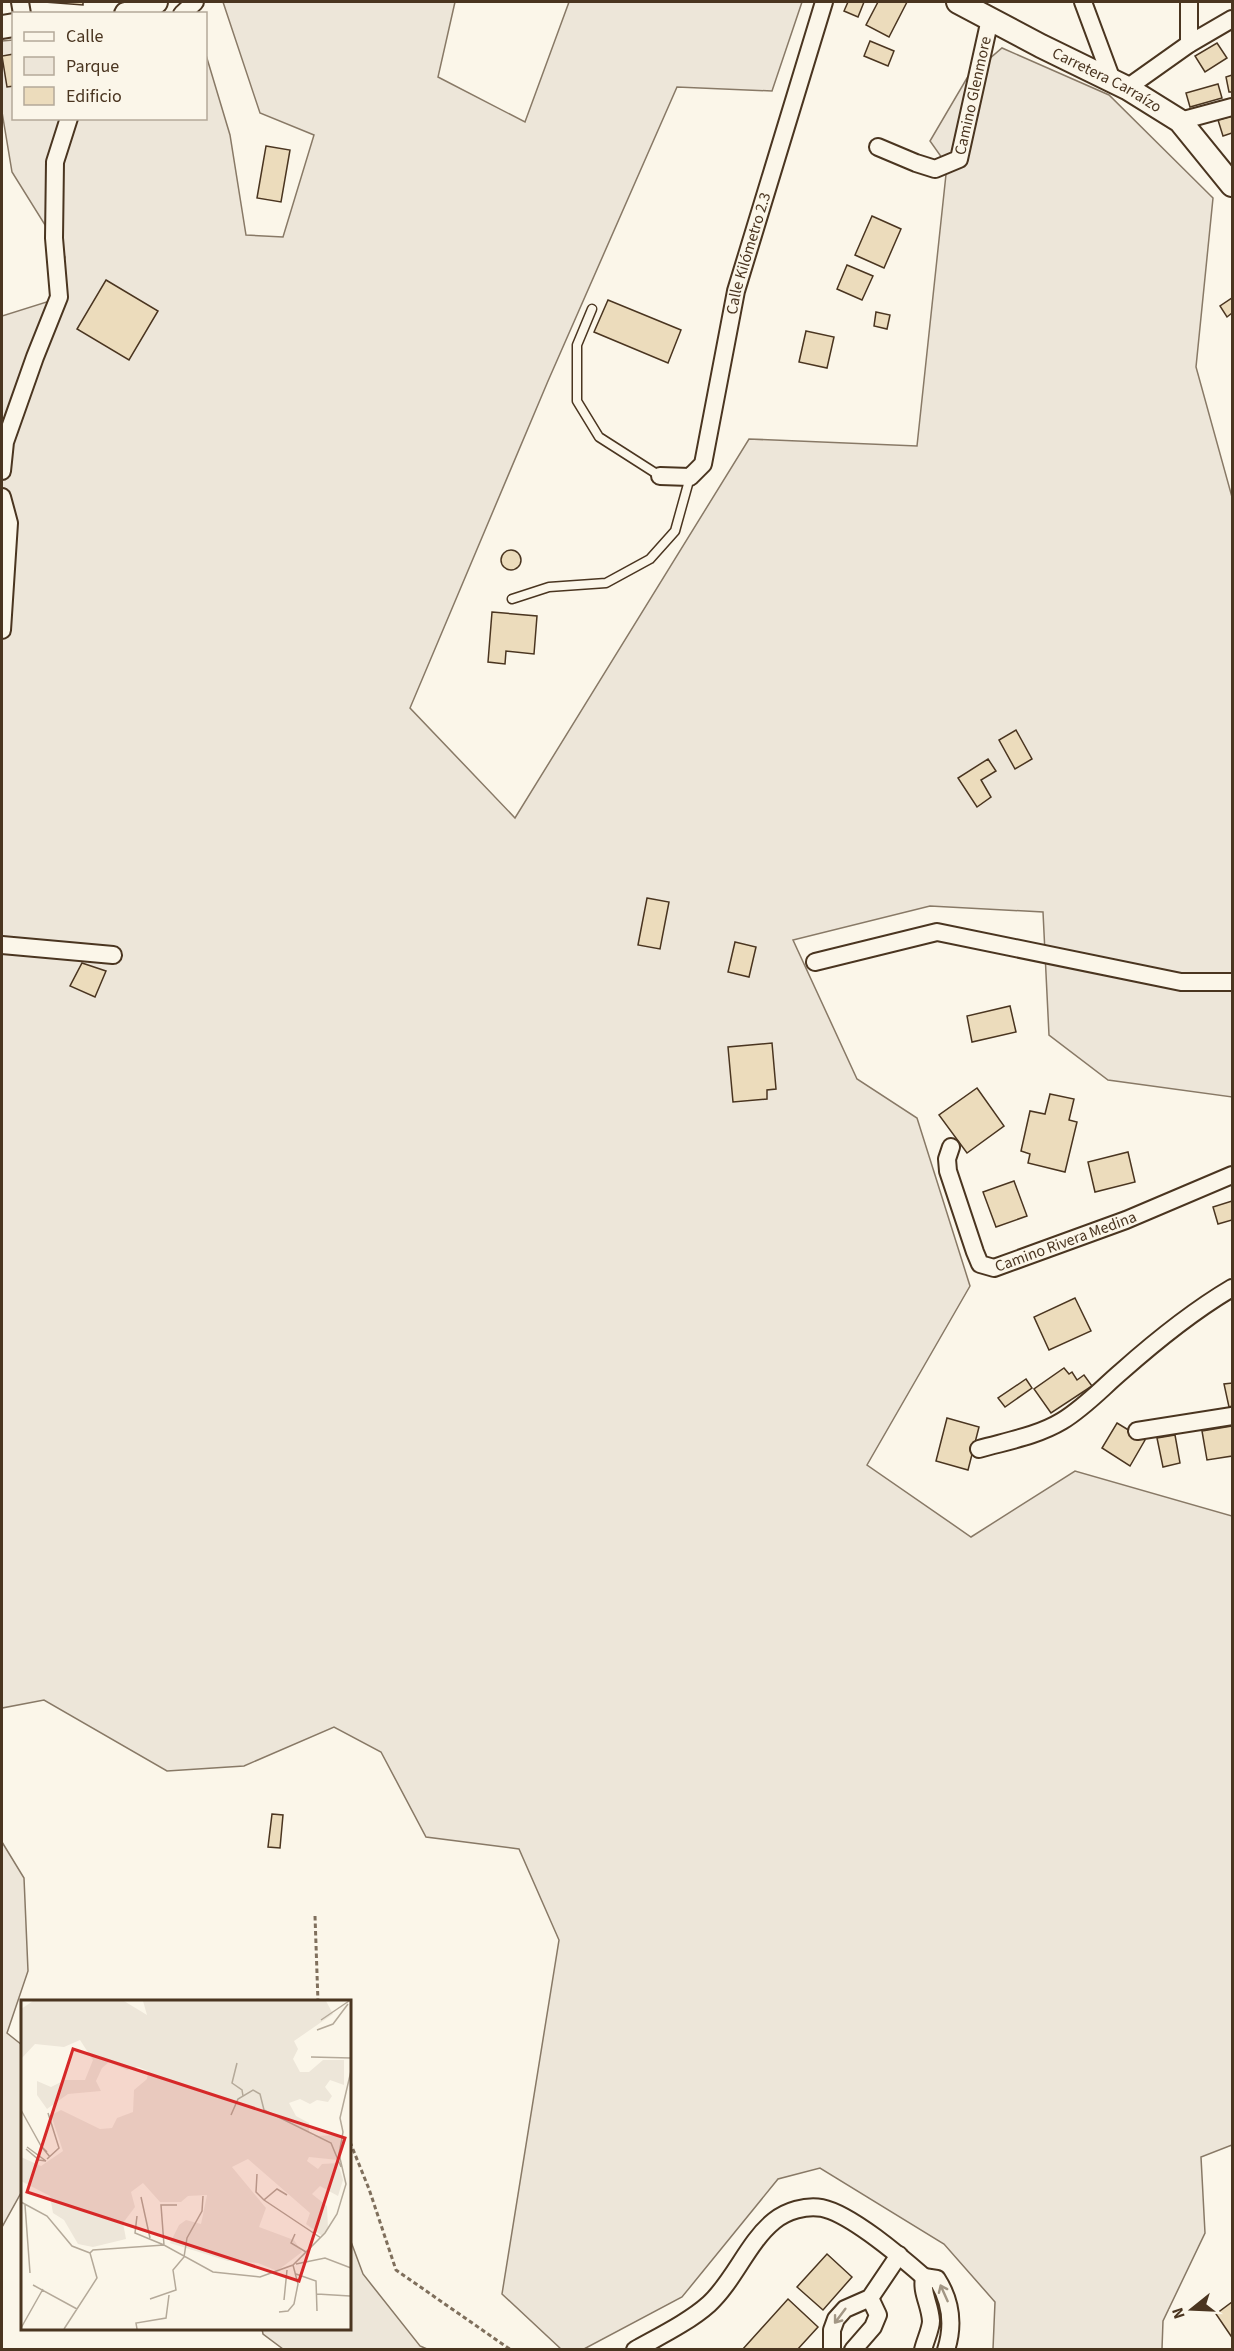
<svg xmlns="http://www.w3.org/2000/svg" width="1234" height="2351" font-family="'Source Sans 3',sans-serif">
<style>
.green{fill:#ede6d9;stroke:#887966;stroke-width:1.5}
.building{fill:#ecdcbc;stroke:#4a3520;stroke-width:1.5}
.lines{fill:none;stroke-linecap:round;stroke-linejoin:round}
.lane-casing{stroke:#4a3520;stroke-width:11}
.street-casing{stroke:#4a3520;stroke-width:20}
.secondary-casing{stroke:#4a3520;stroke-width:26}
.path{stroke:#7f6f5c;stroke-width:3;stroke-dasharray:4.5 3;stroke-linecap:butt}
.lane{stroke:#fbf6e9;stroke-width:8}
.street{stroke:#fbf6e9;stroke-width:16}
.secondary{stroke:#fbf6e9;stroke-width:22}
.oneway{stroke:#a29684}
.labels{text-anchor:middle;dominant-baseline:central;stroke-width:4.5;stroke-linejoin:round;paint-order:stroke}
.street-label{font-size:16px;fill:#4a3520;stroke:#fbf6e9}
.inset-road{fill:none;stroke:#b4a999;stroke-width:1.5}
.view{fill:#d62828;fill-opacity:0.15;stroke:#d62828;stroke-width:3}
.inset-edge{fill:none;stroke:#4a3520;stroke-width:3}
</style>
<rect width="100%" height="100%" fill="#fbf6e9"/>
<g class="green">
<path d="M223 2H455L438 77 525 122 569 2H802L772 91 677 87 548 381 410 708 515 818 749 439 917 446 947 165 930 141 967 78 1002 48 1109 95 1213 198 1196 367 1232 497V1097L1108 1080 1049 1035 1043 912 930 906 793 940 857 1079 917 1118 970 1286 867 1465 971 1537 1075 1471 1232 1516V2145L1201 2157 1205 2233 1163 2321 1162 2349H993L995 2302 944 2244 820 2168 778 2179 682 2297 584 2349H561L502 2294 559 1940 519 1849 426 1837 381 1752 334 1727 244 1766 167 1771 44 1700 2 1708V316L50 301 65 257 12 172 2 112V41L13 40 14 118H206V55L230 135 246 235 283 237 314 135 260 113Z"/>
<path d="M2 1842 24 1878 28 1971 7 2033 22 2045V2191L2 2227Z"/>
<path d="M350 2239 363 2274 420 2346 427 2349H283L263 2334 262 2329 350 2328Z"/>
</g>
<g class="building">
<path d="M44 2H83V5Z"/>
<path d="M848 2H864L858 17 844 11Z"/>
<path d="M878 2H907L889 37 866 25Z"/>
<path d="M870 41 894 51 888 66 864 56Z"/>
<path d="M1217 43 1227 58 1205 72 1195 56Z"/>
<path d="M14 54V86L7 87 2 56Z"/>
<path d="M1232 75V92H1229L1226 77Z"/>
<path d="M1218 84 1222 98 1190 107 1186 93Z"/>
<path d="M1232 116V133L1223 136 1218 120Z"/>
<path d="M266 146 290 150 281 202 257 198Z"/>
<path d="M872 216 901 229 884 268 855 255Z"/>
<path d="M847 265 873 276 862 300 837 289Z"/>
<path d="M106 280 158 311 129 360 77 329Z"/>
<path d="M1232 298V313L1227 317 1220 306Z"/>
<path d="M608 300 681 330 668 363 594 332Z"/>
<path d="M876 312 890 315 887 329 874 326Z"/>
<path d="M806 331 834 337 827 368 799 362Z"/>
<circle cx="511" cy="560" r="10"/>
<path d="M492 612 537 616 534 654 506 651 505 664 488 662Z"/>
<path d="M1016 730 1032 759 1015 769 999 740Z"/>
<path d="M988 759 996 771 981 780 991 797 977 807 958 778Z"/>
<path d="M647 898 669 902 660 949 638 945Z"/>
<path d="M735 942 756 947 749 977 728 972Z"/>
<path d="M82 963 106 971 95 997 70 986Z"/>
<path d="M1010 1006 1016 1032 972 1042 967 1016Z"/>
<path d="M772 1043 776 1089 767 1090V1099L733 1102 728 1047Z"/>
<path d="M977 1088 1004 1126 967 1153 939 1115Z"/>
<path d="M1050 1094 1074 1099 1069 1120 1077 1122 1065 1172 1028 1163 1030 1154 1021 1151 1030 1111 1045 1114Z"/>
<path d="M1128 1152 1135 1182 1095 1192 1088 1162Z"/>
<path d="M1014 1181 1027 1216 996 1227 983 1192Z"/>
<path d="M1232 1201V1220L1218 1224 1213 1207Z"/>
<path d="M1075 1298 1091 1331 1049 1350 1034 1317Z"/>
<path d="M1064 1368 1069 1374 1072 1372 1077 1380 1084 1375 1092 1386 1051 1413 1034 1389Z"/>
<path d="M1026 1379 1032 1388 1005 1407 998 1398Z"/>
<path d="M1232 1383V1406L1229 1407 1224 1384Z"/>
<path d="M947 1418 979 1427 968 1470 936 1461Z"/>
<path d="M1117 1423 1145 1440 1130 1466 1102 1448Z"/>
<path d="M1232 1426V1456L1207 1460 1202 1431Z"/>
<path d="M1175 1435 1180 1463 1163 1467 1157 1438Z"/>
<path d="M272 1814 283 1815 280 1848 268 1847Z"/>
<path d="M827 2254 852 2277 823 2310 797 2287Z"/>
<path d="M788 2299 818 2327 797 2350H742Z"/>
<path d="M1232 2302V2335L1231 2336 1216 2314Z"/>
</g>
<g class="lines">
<g class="lane-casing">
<g id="lane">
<path d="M592 309 577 345V401L599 437 660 476"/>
<path d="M512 599 549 587 606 583 650 559 675 531 690 477"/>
</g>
</g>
<g class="street-casing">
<g id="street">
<path d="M20 2 22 14"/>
<path d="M1083 2 1112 80"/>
<path d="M1189 2V44"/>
<path d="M182 14 195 2"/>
<path d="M1127 88 1189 44 1232 19"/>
<path d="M1180 121 1232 107"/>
<path id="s1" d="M878 147 916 163 935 169 959 159 990 19"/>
<path d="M2 471 5 442 35 357 59 297 54 238 55 162 69 118"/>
<path id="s2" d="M660 476 690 477 703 464 736 291 824 2"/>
<path d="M2 497 9 523 2 630"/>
<path d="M2 945 113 955"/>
<path d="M815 962 937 932 1181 982H1232"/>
<path id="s3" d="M951 1147 947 1159 948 1171 975 1252 980 1264 994 1268 1126 1220 1232 1175"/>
<path d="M1137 1431 1232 1416"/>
<path d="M979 1449C1007 1441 1037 1436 1062 1421 1085 1407 1102 1388 1122 1371 1157 1340 1193 1311 1232 1288"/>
<path d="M635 2350C658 2337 689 2322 709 2304 734 2281 748 2242 774 2221 786 2211 806 2205 822 2208 851 2214 901 2257 924 2277"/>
<path d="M832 2350V2330L836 2319 845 2309 870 2298 899 2255"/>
<path d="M853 2350 873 2327 878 2315 870 2298"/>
<path d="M923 2350C925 2341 931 2329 931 2321 930 2304 921 2293 924 2277L937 2279C951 2301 954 2325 946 2350"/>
</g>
</g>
<g class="secondary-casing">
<g id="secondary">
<path id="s4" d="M958 2 1041 46 1127 88 1180 121 1232 185"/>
<path d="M126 14 141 12 156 2"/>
<path d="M2 27 14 25"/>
</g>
</g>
<g class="path">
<path d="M315 1916 318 2002"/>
<path d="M350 2142 369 2189 396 2270 511 2350"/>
</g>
<use href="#lane" class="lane"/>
<use href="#street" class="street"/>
<use href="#secondary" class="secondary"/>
</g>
<defs><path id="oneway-shaft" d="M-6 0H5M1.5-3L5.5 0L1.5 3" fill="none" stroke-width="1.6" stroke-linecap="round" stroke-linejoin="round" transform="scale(1.5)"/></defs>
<g class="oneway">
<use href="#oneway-shaft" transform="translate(944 2293) rotate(-114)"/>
<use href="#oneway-shaft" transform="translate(840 2316) rotate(127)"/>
</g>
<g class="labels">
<g class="street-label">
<text stroke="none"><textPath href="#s4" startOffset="168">Carretera Carraízo</textPath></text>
<text stroke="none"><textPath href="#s1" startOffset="152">Camino Glenmore</textPath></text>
<text stroke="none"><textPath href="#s2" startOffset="264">Calle Kilómetro 2.3</textPath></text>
<text stroke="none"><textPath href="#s3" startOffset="214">Camino Rivera Medina</textPath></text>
</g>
</g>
<g transform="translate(21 2000)">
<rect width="330" height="330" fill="#fbf6e9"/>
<path d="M12 1H103L126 15 122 1H305L312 14 273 41 277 49 272 59 279 72H288L302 60H323V85L309 80 304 87 311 96 307 102 296 100 289 104 279 99 268 103 275 116 288 123V132L292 136 320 135 317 160 288 157 286 161 297 169 301 164 317 163 322 180 317 196 299 186 291 194 306 206 307 229 301 236 285 224 289 213 227 159 211 167 245 208 238 227 273 240 281 252 256 271 237 263 207 261 149 243 158 225 165 220 180 224 186 195 167 196 160 202H139L122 183 110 192 114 207 102 223 105 239 72 247 57 244 43 220 32 213 29 196 0 181V157L20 166 42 151 30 115 40 110 79 129 91 128 96 118 112 112 113 90 126 79 127 71 117 67 106 70 88 62 81 68 75 81 80 91 47 94 26 109 16 95V81L30 87 44 80H64L72 60 59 40 43 47 14 44 0 59V9Z" fill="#ede6d9"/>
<path class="inset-road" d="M300 20 328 1M296 30 312 24 327 4M290 57 330 58M216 63 211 83 221 90 222 96M0 110 20 146M210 115 217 99 232 90 239 94 243 110 310 143 320 167M5 149 18 160 25 161 6 147M26 152 20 146 29 157M26 159 38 148 27 113M236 174 235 192 243 200M266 195 256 189 243 200 300 238M120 197 129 238M0 202 26 216 51 246 69 253M4 205 9 273M116 216 114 233 143 245M274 234 270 243 285 252M143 245 140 205H156M275 264 304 258 330 268M275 274 295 281 296 311M12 285 56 309M296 294 329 296M129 299 155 290 152 270 163 257 166 238 181 211 182 196M263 300 266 270M258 312 267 311 273 304 277 284 272 265M0 328 22 289M43 329 76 278 69 253 72 250 143 245 192 272 239 277 272 265 304 233 316 214 325 184 318 154 322 132 319 118 330 71M116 329 115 323 145 318 148 295"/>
<path class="view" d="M52 49 324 138 278 281 6 192Z"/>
<rect width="330" height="330" class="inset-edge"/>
</g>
<rect width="1234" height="2351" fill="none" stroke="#4a3520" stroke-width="6"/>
<rect x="12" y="12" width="195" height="108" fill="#fbf6e9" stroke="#b4a999" stroke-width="1.5"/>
<rect x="24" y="32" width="30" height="9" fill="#fbf6e9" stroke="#b4a999" stroke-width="1.5"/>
<text x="66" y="42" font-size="18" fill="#4a3520">Calle</text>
<rect x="24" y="57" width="30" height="18" fill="#ede6d9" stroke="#b4a999" stroke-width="1.5"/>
<text x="66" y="72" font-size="18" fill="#4a3520">Parque</text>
<rect x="24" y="87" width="30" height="18" fill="#ecdcbc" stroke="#b4a999" stroke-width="1.5"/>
<text x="66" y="102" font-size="18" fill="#4a3520">Edificio</text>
<g transform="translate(1192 2309) rotate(252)" stroke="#fbf6e9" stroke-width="4.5" paint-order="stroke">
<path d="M0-4.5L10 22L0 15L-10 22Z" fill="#4a3520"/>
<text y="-9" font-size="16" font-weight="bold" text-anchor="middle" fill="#4a3520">N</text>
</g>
</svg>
